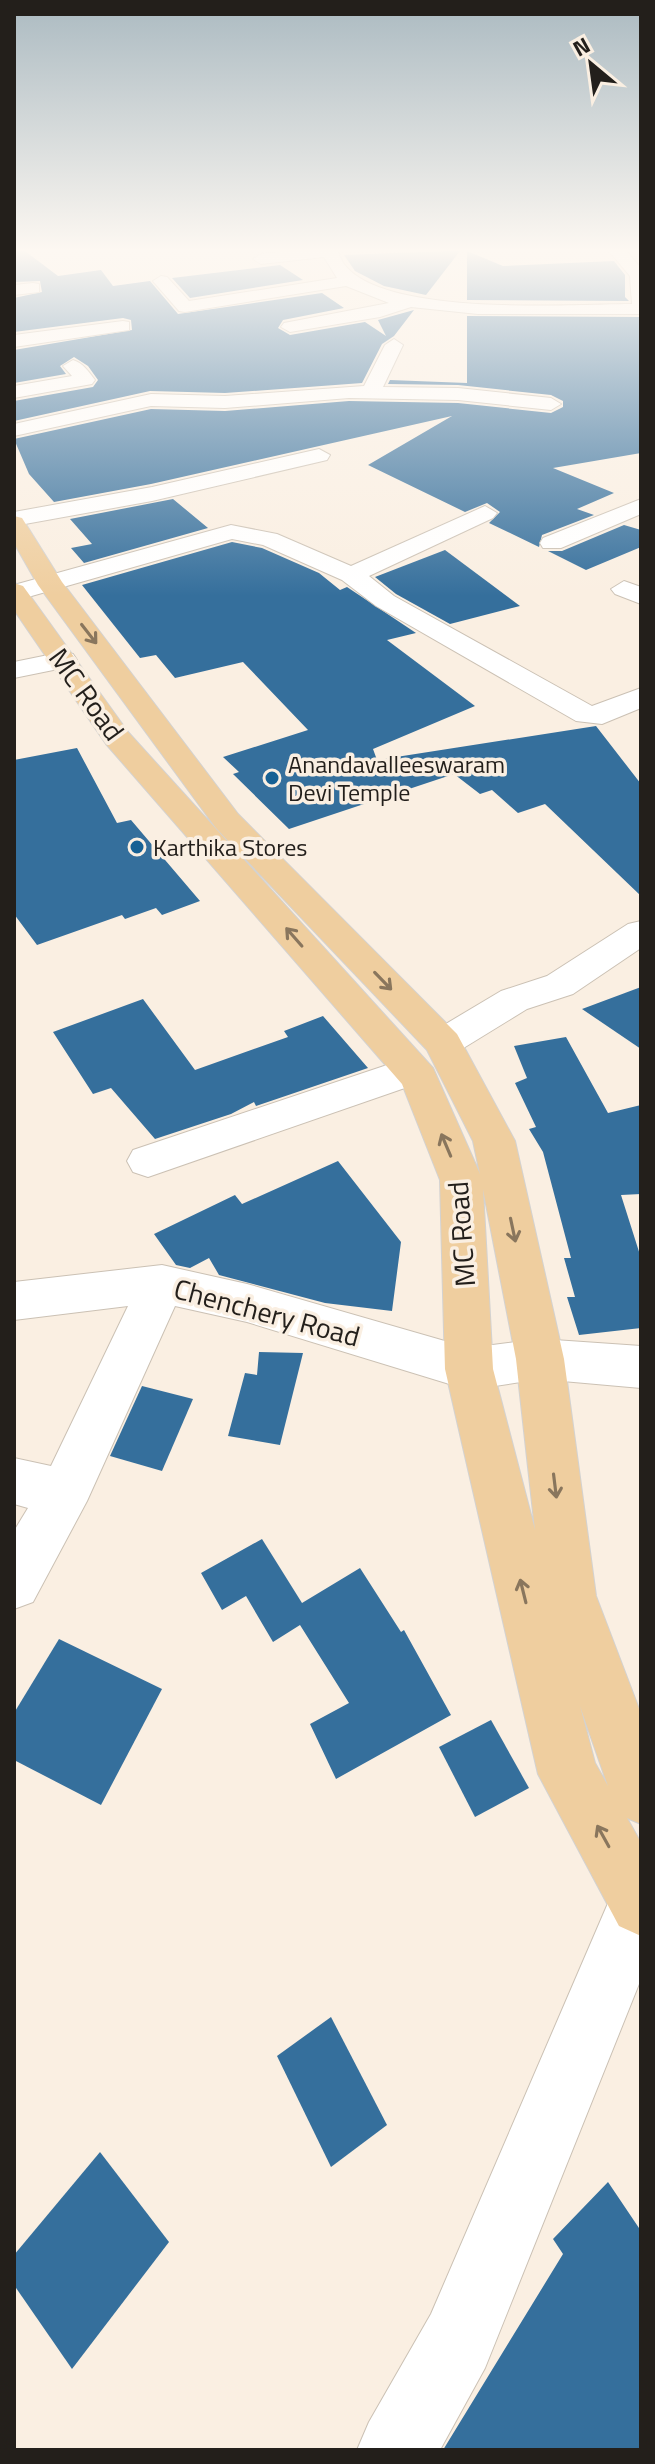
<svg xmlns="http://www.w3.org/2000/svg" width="655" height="2464" font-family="'Titillium Web',sans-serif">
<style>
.building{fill:#356f9c}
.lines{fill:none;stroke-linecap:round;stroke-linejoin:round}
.minor-casing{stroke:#cbc1b4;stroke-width:2}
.major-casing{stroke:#d3d2d1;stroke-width:2}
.minor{fill:#fff;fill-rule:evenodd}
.major{fill:#efce9f;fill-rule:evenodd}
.oneway{stroke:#89765d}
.poi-dot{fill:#176194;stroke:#faefe2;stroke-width:3}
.labels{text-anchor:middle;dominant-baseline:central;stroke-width:7;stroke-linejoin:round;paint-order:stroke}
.far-poi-label{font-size:24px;fill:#231f1b;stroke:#faefe2;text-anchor:start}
.street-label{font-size:28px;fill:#231f1b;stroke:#faefe2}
</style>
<rect width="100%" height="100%" fill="#faefe2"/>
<g class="building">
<path d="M14 251H25L58 276 101 270 113 286 150 281 178 314 322 293 344 308 283 320 278 328 290 335 365 322 386 336 378 320 414 310 394 336 382 344 362 383 225 393 150 391 14 421V401L93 387 98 380 88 366 74 357 60 366 66 374 14 383V350L132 330 131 320 123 318 14 332V298L42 292 40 281 14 282Z"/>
<path d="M445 251H460L426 295 384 286 355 271 344 255Z"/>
<path d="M467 251 503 266 614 261 625 275V297L629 301 467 300Z"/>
<path d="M280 265 303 280 190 298 172 278Z"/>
<path d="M467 316 639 317 641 453 553 468 614 493 577 509 594 515 542 535 539 547 489 523 500 512 487 503 465 512 368 465 452 416 151 484 54 502 29 474 14 439 151 409 225 411 349 401 458 403 551 413 563 407V401L551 395 458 385 388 384 390 380 467 383Z"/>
<path d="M173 499 208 528 84 563 71 548 92 544 70 519Z"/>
<path d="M624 525 641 530V547L586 570 548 551H562Z"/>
<path d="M232 542 262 548 319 573 340 590 347 587 416 633 387 640 475 706 373 749 377 760 596 726 641 784V896L545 804 518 813 492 790 480 794 454 774 289 829 233 774 239 772 223 757 308 730 243 662 175 678 156 655 140 658 82 585Z"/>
<path d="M445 550 520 606 450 624 396 594 375 577Z"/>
<path d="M77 748 117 823 131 820 200 901 162 915 156 908 125 919 122 915 37 945 14 914V760Z"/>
<path d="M641 987V1049L582 1009Z"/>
<path d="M143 999 195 1070 288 1037 284 1031 323 1016 368 1068 256 1106 254 1102 231 1114 155 1139 111 1088 93 1094 53 1032Z"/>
<path d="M566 1037 608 1113 641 1105V1194L621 1195 641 1258V1328L579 1335 567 1297H575L564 1258H571L543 1152 529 1129 536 1127 515 1083 527 1078 514 1046Z"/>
<path d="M338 1161 401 1242 392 1311 325 1303 219 1275 209 1258 190 1268 176 1265 154 1234 235 1195 242 1204Z"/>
<path d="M259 1352 303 1353 280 1445 228 1436 245 1373 257 1375Z"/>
<path d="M142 1386 193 1399 162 1471 110 1456Z"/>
<path d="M262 1539 302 1603 360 1568 401 1632 404 1630 451 1715 336 1779 310 1724 349 1703 300 1625 273 1642 246 1596 222 1610 201 1573Z"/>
<path d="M59 1639 162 1689 101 1805 14 1760V1713Z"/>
<path d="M491 1720 529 1788 475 1817 439 1747Z"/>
<path d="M331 2017 387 2125 331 2167 277 2056Z"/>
<path d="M100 2152 169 2242 72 2369 14 2285V2255Z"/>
<path d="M608 2182 641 2231V2450H443L563 2254 553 2239Z"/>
</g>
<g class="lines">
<g class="minor-casing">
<g id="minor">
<path d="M290 251H338C354 320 574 304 632 304L630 276 609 251H626L641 268V314H478L411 307 380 317 290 332 281 327 284 323 389 303 346 286 185 312 179 311 153 281 161 276 167 277 189 301 337 278 324 257 261 264 253 259 261 254Z"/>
<path d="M33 283 39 284V292L14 295V285Z"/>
<path d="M123 321 129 322V330L14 347V335Z"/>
<path d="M394 339 403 345 383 387 458 388 551 398 561 404 551 410 458 400 349 398 225 408 151 406 14 436V424L151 394 225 396 364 386 385 345Z"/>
<path d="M73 360C83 363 89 372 95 380L92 384 14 398V386L72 376 63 366Z"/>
<path d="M319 449 330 455 327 460 152 501 14 526V512L152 487Z"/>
<path d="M641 499V514L561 548H543L540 543 543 538Z"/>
<path d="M485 506 497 513 493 518 369 576 394 596 592 706 641 688V708L602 724 576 721 376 606 342 580 263 545 232 539 14 601V585L231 525 277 534 351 566Z"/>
<path d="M624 581 641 587V604L615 594 611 589Z"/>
<path d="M63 652 73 654 77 660 73 666 14 678V662Z"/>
<path d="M641 921V948L573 994 527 1009 457 1052 443 1056 429 1052 424 1043 429 1034 501 991 547 976 628 924Z"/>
<path d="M411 1057 425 1061 431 1071 425 1081 148 1177 133 1172 127 1161 133 1150Z"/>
<path d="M162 1265 247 1284 469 1348 540 1339 641 1346V1388L540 1379 469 1390 247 1322 175 1306 87 1501 33 1602 14 1609V1531L28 1508 14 1504V1458L51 1466 128 1306 14 1320V1282Z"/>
<path d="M640 1870 641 1979 485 2368 440 2450H357L369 2422 431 2314 618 1880Z"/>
</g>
</g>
<g class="major-casing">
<path id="major" d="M14 516 22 518 62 582 238 814 457 1034 515 1141 564 1359 596 1596 641 1714V1824L627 1818 641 1843V1936L619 1926 538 1774 445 1369 440 1180 402 1084 106 744 14 610V583L23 586 128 732 433 1068 480 1174 473 1141 427 1050 216 828 38 585 14 543ZM483 1189 516 1359 535 1530 493 1369ZM580 1706 608 1786 595 1763Z"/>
</g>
<use href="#minor" class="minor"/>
<use href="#major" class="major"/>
</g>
<defs><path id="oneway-shaft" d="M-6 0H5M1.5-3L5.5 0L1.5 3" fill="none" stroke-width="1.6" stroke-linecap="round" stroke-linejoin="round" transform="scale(2)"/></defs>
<g class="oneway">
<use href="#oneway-shaft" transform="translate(89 634) rotate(52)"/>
<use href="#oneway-shaft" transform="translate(294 937) rotate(-131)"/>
<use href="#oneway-shaft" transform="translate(383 981) rotate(46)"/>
<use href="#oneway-shaft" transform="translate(446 1145) rotate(-113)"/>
<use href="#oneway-shaft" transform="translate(513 1230) rotate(78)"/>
<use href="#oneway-shaft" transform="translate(555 1486) rotate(83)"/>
<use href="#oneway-shaft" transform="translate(523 1591) rotate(-104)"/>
<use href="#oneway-shaft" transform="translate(603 1836) rotate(-119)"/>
</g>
<linearGradient id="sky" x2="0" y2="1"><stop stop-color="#abbac1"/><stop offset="0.42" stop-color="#fdf8f2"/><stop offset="1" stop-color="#fdf8f2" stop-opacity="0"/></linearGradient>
<rect width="655" height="596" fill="url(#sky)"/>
<g class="poi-dot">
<circle cx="272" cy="778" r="8"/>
<circle cx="137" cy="847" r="8"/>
</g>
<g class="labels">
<g class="far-poi-label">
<text x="288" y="764">Anandavalleeswaram<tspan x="288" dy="28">Devi Temple</tspan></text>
<text x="153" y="847">Karthika Stores</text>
</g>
<g class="street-label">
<text transform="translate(87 694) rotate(54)">MC Road</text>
<text transform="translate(461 1234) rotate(-94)">MC Road</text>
<text transform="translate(267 1312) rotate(15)">Chenchery Road</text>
</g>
</g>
<rect width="655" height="2464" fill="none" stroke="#231f1b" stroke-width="32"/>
<g transform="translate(591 64) rotate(331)" stroke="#faefe2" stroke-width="6" paint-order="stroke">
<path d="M0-6L14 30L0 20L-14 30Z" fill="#231f1b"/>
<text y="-12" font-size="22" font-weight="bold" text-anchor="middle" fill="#231f1b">N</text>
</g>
</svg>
